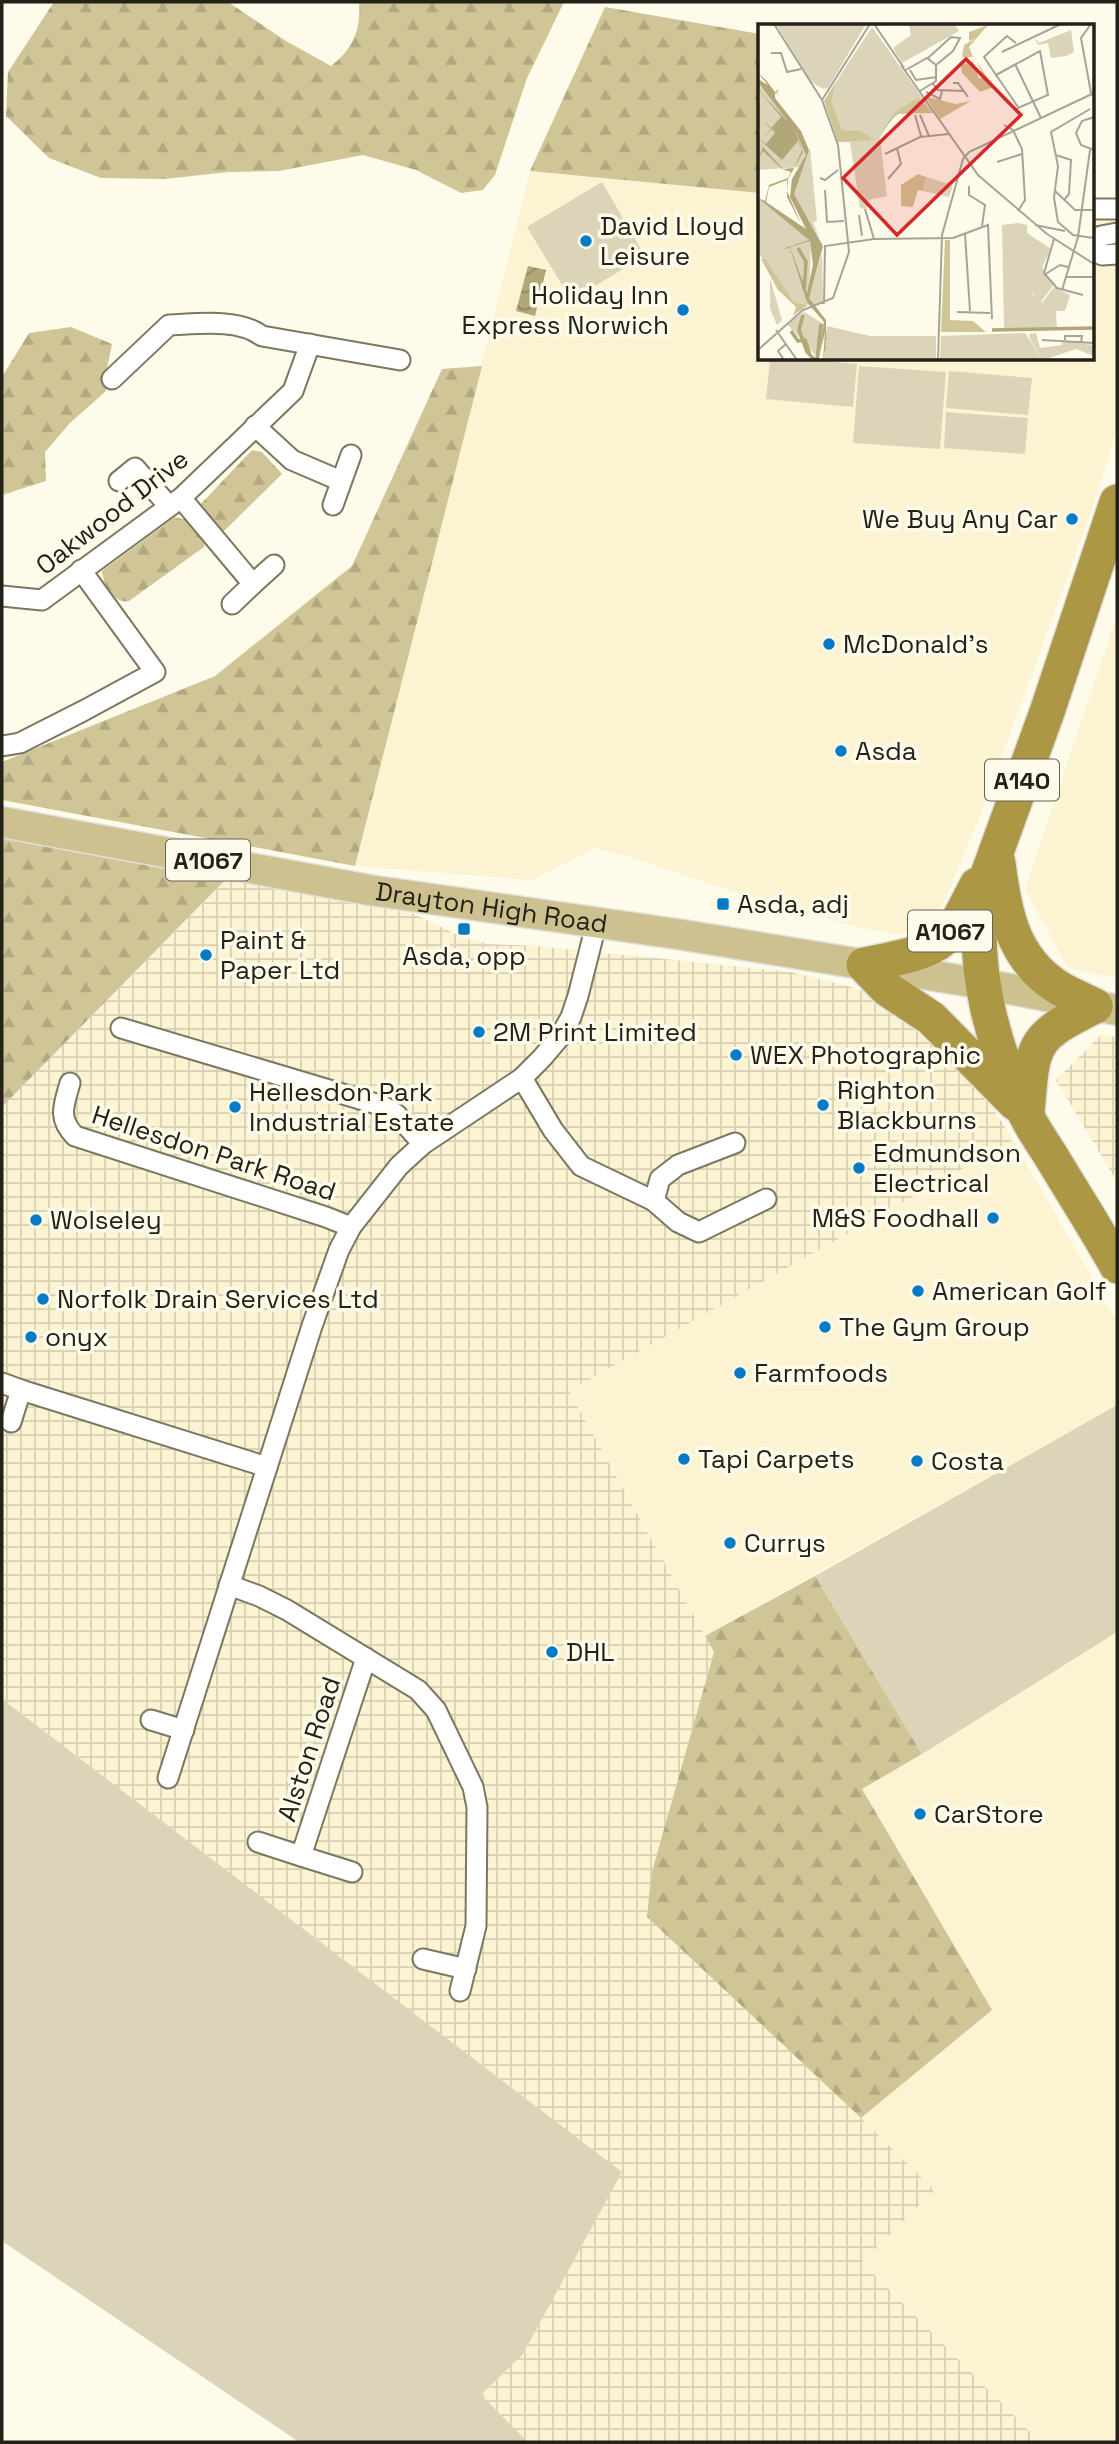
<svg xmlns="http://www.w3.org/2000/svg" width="1119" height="2444" font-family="'Space Grotesk',sans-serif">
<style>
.built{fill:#fbf3d2}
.industrial{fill:url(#industrial-grid)}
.green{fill:#dbd4b8}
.forest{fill:url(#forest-firs)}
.water{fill:url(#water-waves)}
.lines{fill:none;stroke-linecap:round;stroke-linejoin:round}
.street-casing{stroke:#7c7760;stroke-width:23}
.primary-casing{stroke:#e0e0df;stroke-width:33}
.highway-casing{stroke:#e0e0df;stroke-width:38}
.street{stroke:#fff;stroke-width:19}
.primary{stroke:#cdc18f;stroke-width:30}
.highway{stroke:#ac9844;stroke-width:35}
.poi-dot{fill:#047bc4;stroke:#fefbeb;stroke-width:2.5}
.labels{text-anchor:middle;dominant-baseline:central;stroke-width:7;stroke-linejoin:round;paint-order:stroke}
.shield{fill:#fefbeb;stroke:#656257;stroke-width:2}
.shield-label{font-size:24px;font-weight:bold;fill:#232118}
.poi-label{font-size:26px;fill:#232118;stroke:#fefbeb;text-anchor:start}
.street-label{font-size:26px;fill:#232118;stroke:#fefbeb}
.inset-river{fill:none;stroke:#b2a778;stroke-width:3.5}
.inset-road{fill:none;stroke:#a6a497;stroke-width:2}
.view{fill:#d62828;fill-opacity:0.15;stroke:#d62828;stroke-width:3.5}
.inset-edge{fill:none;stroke:#232118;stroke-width:3.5}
</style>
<defs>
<pattern id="industrial-grid" width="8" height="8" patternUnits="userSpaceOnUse" patternTransform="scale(1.75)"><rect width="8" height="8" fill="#fbf3d2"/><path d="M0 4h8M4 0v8" fill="none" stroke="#d7d0b4"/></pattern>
<pattern id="forest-firs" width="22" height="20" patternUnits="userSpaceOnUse" patternTransform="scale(1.75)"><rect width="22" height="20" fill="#d0c596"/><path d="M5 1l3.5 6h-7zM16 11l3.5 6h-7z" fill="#b2a981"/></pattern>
<pattern id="water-waves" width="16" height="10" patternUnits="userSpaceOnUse" patternTransform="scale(1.75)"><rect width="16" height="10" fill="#b2a778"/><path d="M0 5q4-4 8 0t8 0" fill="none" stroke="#908861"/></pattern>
</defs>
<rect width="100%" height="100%" fill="#fefbeb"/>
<g class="built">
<path d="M530 171 760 193V359H1093V217L1117 218V429L1092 510 980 816 944 902 925 927 897 935 858 927 740 894 633 858 594 848 533 880 355 866Z"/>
<path d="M1117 616V978L1068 968 1025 889Z"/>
<path d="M1013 1140 1117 1322V1405L705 1636 569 1390Z"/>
<path d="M1117 1632V2442H1040L862 2261 861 2118 991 2010 862 1789Z"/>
</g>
<g class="industrial">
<path d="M230 875 414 914 462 937 488 944 537 946 791 972 844 985 881 997 971 1074 1013 1140 569 1391 714 1652 651 1875 647 1917 861 2118 934 2190 862 2262 1040 2442H528L481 2396 523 2354 622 2172 2 1699V1107Z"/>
<path d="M1101 1035 1117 1037V1182L1056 1080Z"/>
</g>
<g class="green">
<path d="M602 182 645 256 571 300 527 227Z"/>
<path d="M770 359H804L857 364 853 407 766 399Z"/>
<path d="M859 366 946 372 940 449 853 443Z"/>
<path d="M949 371 1032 378 1028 415 946 408Z"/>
<path d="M946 412 1028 418 1025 454 944 448Z"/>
<path d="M1117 1405V1632L922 1754 815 1576Z"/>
<path d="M2 1699 622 2172 523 2354 481 2395 528 2442H299L2 2241Z"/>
</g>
<g class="forest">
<path d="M54 2H228L286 41 331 66C353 49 361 30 359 2H564L527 78 495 175 483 190 461 193 416 170 363 155 279 171 228 172 165 179 101 178 49 158 6 116 8 72Z"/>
<path d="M605 7 760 34V193L530 171Z"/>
<path d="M71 327 112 344 104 383 106 391 70 423 45 452 46 481 2 495V377L29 333Z"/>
<path d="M482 366 355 866 2 800V762L215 676 352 566 442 369Z"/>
<path d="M252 450 262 452 282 474 223 532 217 531 197 508Z"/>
<path d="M175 517 189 521 205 542 204 547 129 601C115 605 103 584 102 571Z"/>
<path d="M2 838 230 875 2 1107Z"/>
<path d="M815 1576 922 1754 862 1789 992 2010 861 2118 647 1917 651 1875 714 1652 705 1636Z"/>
</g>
<path class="water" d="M528 266 546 270 535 316 516 311Z"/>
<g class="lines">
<g class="street-casing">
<g id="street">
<path d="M1093 209H1117"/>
<path d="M1093 247 1101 236 1117 233"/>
<path d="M1093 250 1102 255 1117 254"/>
<path d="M112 379 169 325C197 324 238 318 262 336L400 360"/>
<path d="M255 426 292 460 341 481"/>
<path d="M119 481 135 468 169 506"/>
<path d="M181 498 253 584 274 565"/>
<path d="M333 505 351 455"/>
<path d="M2 596 42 600 181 498 293 391 310 344"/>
<path d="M232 604 253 584"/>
<path d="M2 746 20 743 83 711 155 672 81 570"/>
<path d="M121 1028 383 1106 396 1114 423 1144"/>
<path d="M522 1078 553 1130 581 1166 654 1201 678 1222 699 1232 766 1199"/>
<path d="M70 1083C64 1105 57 1118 75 1136L326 1217 351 1227"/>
<path d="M654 1201 660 1179 678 1165 735 1143"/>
<path d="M2 1383 21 1390"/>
<path d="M11 1422 21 1390 267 1467"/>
<path d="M229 1585 259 1596 287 1610 418 1690 436 1710 473 1787 477 1807 476 1926 460 1991"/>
<path d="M151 1720 184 1730"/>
<path d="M168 1778 312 1326 339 1250 351 1227 399 1166 423 1144 522 1078 542 1058 559 1038 571 1017 578 996 597 921"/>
<path d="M258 1842 301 1856"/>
<path d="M352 1872 301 1856 366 1658"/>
<path d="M423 1959 466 1969"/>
</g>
</g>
<g class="primary-casing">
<g id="primary">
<path id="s1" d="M2 822 369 890 677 934 984 984 1117 1010"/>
</g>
</g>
<g class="highway-casing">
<g id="highway">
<path d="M1117 502 1047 712 983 888C970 964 992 1047 1026 1115 1034 1131 1045 1146 1054 1161 1075 1196 1097 1230 1117 1266"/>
<path d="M998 863C1004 911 1012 957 1056 986 1068 994 1082 999 1095 1006"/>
<path d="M977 885C967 903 958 927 942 940 925 955 886 960 864 965L887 989 931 1018 1015 1103"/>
<path d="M1027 1113C1033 1044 1030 1038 1095 1006"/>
</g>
</g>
<use href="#street" class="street"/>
<use href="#primary" class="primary"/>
<use href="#highway" class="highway"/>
</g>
<g class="poi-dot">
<circle cx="586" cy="241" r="7"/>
<circle cx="683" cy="310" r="7"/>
<circle cx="1072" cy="519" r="7"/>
<circle cx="829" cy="644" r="7"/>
<circle cx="841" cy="751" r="7"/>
<rect x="716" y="897" width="14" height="14" rx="3.5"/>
<rect x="457" y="922" width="14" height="14" rx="3.5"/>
<circle cx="206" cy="955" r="7"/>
<circle cx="479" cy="1032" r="7"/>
<circle cx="736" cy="1055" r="7"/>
<circle cx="823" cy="1105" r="7"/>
<circle cx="235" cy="1107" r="7"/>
<circle cx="859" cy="1168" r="7"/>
<circle cx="993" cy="1218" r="7"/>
<circle cx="36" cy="1220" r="7"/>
<circle cx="918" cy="1291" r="7"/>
<circle cx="43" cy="1299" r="7"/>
<circle cx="825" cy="1327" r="7"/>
<circle cx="31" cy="1337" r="7"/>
<circle cx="740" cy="1373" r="7"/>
<circle cx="684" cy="1459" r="7"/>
<circle cx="917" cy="1461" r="7"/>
<circle cx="730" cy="1543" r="7"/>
<circle cx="552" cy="1652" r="7"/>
<circle cx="920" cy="1814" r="7"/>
</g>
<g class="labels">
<g class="shield">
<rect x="985" y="759.5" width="74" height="41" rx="5"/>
<rect x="166" y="839.5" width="84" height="41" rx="5"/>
<rect x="908" y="910.5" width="84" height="41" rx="5"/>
</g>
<g class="shield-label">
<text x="1022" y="780">A140</text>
<text x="208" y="860">A1067</text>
<text x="950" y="931">A1067</text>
</g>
<g class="poi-label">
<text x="600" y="226">David Lloyd<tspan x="600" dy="30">Leisure</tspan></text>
<text x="669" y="295" text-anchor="end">Holiday Inn<tspan x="669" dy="30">Express Norwich</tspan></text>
<text x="1058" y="519" text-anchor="end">We Buy Any Car</text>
<text x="843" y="644">McDonald's</text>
<text x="855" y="751">Asda</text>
<text x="737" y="904">Asda, adj</text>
<text x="220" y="940">Paint &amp;<tspan x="220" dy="30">Paper Ltd</tspan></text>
<text x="464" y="956" text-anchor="middle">Asda, opp</text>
<text x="493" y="1032">2M Print Limited</text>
<text x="750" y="1055">WEX Photographic</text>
<text x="837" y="1090">Righton<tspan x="837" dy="30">Blackburns</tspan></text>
<text x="249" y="1092">Hellesdon Park<tspan x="249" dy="30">Industrial Estate</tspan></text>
<text x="873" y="1153">Edmundson<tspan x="873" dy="30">Electrical</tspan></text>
<text x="979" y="1218" text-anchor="end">M&amp;S Foodhall</text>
<text x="50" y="1220">Wolseley</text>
<text x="932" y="1291">American Golf</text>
<text x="57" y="1299">Norfolk Drain Services Ltd</text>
<text x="839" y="1327">The Gym Group</text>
<text x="45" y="1337">onyx</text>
<text x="754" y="1373">Farmfoods</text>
<text x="698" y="1459">Tapi Carpets</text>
<text x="931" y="1461">Costa</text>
<text x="744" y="1543">Currys</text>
<text x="566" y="1652">DHL</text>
<text x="934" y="1814">CarStore</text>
</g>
<g class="street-label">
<text transform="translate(112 512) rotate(-38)">Oakwood Drive</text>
<text stroke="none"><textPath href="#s1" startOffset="497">Drayton High Road</textPath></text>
<text transform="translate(214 1153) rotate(18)">Hellesdon Park Road</text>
<text transform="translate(309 1749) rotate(-72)">Alston Road</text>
</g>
</g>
<g transform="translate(758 24)">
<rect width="336" height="336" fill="#fefbeb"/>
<path d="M18 0H108L70 64 65 65 52 57ZM114 3 175 89H142L133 96 122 113 129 172 111 176 108 185 102 184 92 118H80L70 70ZM0 58 41 110 48 131 41 143 0 146ZM52 124 59 197 55 198 61 213 36 172V160ZM168 153 195 161 191 173 165 167ZM0 174 44 207 53 219 51 281 36 278 2 231ZM269 209 293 225 284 243 295 262 282 279 273 266ZM64 229 65 279 55 282 51 272ZM12 254 24 296 19 301 12 285ZM46 288 66 300 61 335 29 300ZM278 309 282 324 304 321V317L336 321V332L318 325 285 336 272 315 271 310Z" fill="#dbd4b8"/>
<path d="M230 1 211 23 215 33H204L206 21 217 15 211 17V8ZM215 37 221 55 226 53 218 37 236 63 222 68 204 49 203 41ZM77 60 73 78 84 106 103 107 116 116 80 118 66 77ZM167 72 197 80 213 77 182 95ZM160 74 175 89 139 90 121 112 137 88ZM160 150 168 153 165 167 160 166 155 183 143 182V161ZM187 216H192V296L215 297 228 308H183ZM3 235H7L36 278 50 281 35 292 38 283 20 266Z" fill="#d0c596"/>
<path d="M196 0 201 7 144 39 135 24 153 11 151 0ZM313 6 316 28 308 32 293 34 290 19 280 21 276 13 281 19ZM261 199 269 201 274 269 284 279 296 263 312 271 307 287H298L299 305H246L244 201ZM69 302 112 312H178V336H65ZM267 309 285 336H182L183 312Z" fill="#dbd4b8"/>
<path d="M0 49 8 56 17 68 22 65 18 69 22 72 17 69V74L43 107 51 126 36 170 65 222 51 274 68 296V313L72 315 68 314 67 324H71L67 325 65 336 67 308 60 336 66 298 49 278 32 224 24 225 51 216 0 174 7 177 11 161 30 154 33 148 24 145 5 127 0 135 5 123 25 145 36 144 44 126 40 117 24 136 0 114 8 120 17 109 14 105 4 115 13 105 8 100 7 98 9 92 0 82 9 92 7 98 13 104 23 93 0 65 31 99 0 58V55L10 61ZM36 104 48 131 34 155 32 173 48 205 8 178 11 163 29 156V173L43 200 29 167 30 155 45 128ZM52 217 55 241 49 269 32 223Z" fill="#b2a778" fill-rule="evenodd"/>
<path class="inset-river" d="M40 224 48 238 46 266M45 291 41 306 49 328 57 336M234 306 336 304M33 307 40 317 47 316 52 331M59 336 63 300"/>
<path class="inset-road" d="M116 0 146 44M333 0 323 14 333 69M244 28 303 0M13 29H23L29 48 43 45M170 34 193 13 202 14 195 27 178 41M257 40 283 94M143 41 220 151 289 210 336 240M152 46 158 56 179 53M146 47 169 34 178 41V57L162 67M238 51 282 27 290 71 260 84V83L245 61 238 51 226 33 249 12 258 19M195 59H200L210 73M175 60 180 66 206 67M168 68 182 75 184 67M64 76 112 0M332 85 293 108 300 142 296 174 300 198 315 211 336 214M157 91 163 112M162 91 171 112M336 93 324 97 318 109 323 121 336 126M246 101 255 106 264 125 267 176 260 187M127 130 162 113 191 110M298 131 313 136 311 170 306 176M239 138 264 130M62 154 67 156 80 146M130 155 143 140 139 124M211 162V171L227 181 224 202M67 166 69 198 86 197M297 167 317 186H336M107 185 116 215M101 191 104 212M277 201 307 207M207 210 212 287M296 215 286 249 299 264 325 271M286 251 302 241 310 243M308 253H336M304 266 320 213 332 126M66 280 67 222 116 215 195 214 230 201 234 295M199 288 232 289M18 306 39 336M284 316 336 319M307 316V312H324L323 319M0 326 45 286 75 274 91 228 80 121 64 76 16 0M26 336 20 327 28 320M180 336 184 211 205 135 211 128 336 69"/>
<path class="view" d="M208 35 263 91 139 211 85 154Z"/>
<rect width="336" height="336" class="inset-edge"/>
</g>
<rect width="1119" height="2444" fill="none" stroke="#232118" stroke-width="7"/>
</svg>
